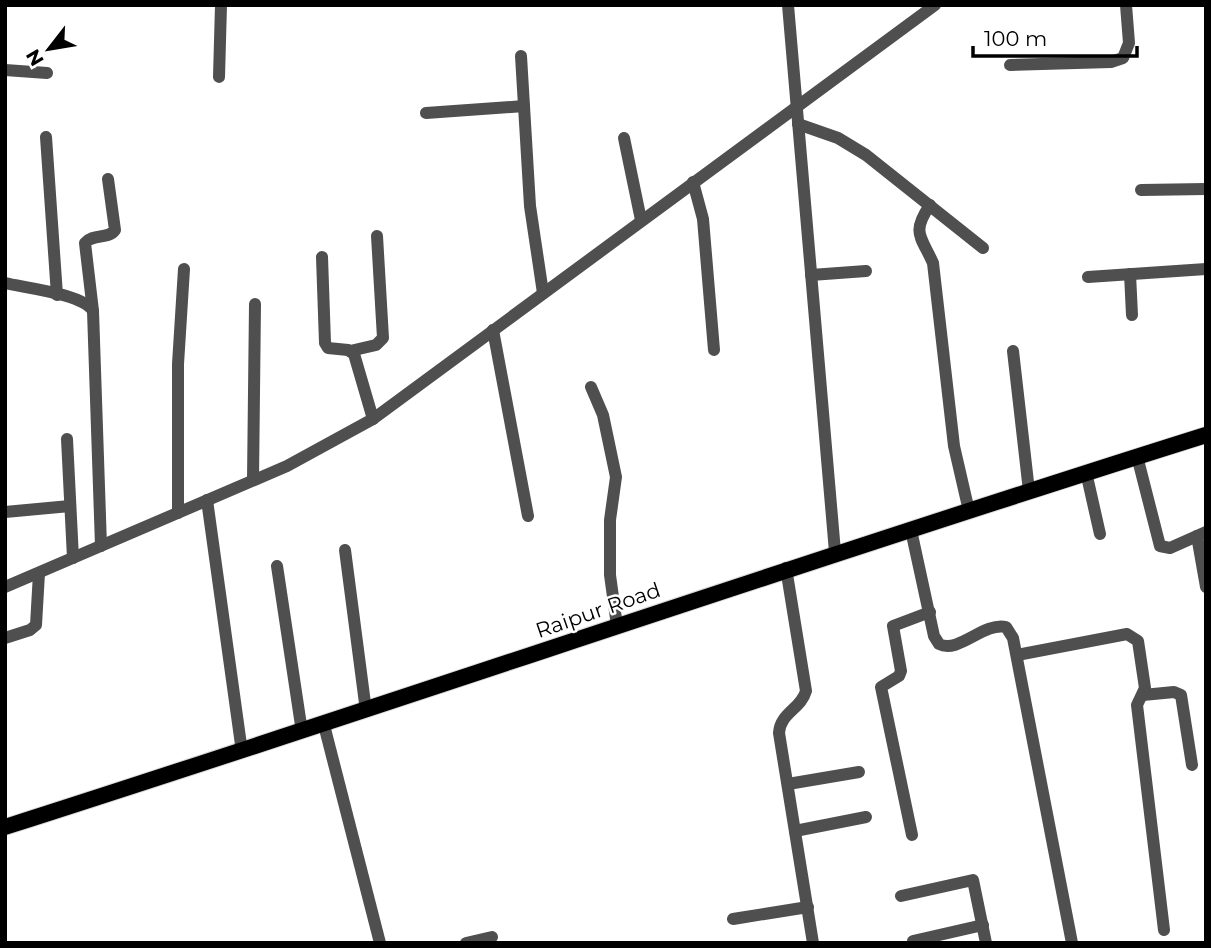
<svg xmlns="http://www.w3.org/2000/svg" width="1211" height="948" font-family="Montserrat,sans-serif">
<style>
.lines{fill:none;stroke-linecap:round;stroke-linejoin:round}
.major-casing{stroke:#dbdbdb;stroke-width:18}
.minor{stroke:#4f4f4f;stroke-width:12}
.major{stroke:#000;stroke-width:16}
.labels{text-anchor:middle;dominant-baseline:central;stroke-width:5;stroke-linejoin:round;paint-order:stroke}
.street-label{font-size:21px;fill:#000;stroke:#fff}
</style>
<rect width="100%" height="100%" fill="#fff"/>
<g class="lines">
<g class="major-casing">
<path id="major" d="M5 827C406 699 804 561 1206 435"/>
</g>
<g class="minor">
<path d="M788 5 835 552"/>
<path d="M521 56 530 206 543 293"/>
<path d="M1010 65 1111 62 1123 58 1129 43 1126 5"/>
<path d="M5 70 47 73"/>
<path d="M219 77 221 5"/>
<path d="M426 113 524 106"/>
<path d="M798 124 838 138 866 155 983 248"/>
<path d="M46 137 57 295"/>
<path d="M624 138 641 220"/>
<path d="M693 182 703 219 714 350"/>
<path d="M1141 190 1206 189"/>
<path d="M930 205C911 233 921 236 933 263L954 446 969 511"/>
<path d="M322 257 325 343 328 348 348 350 354 354 373 419"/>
<path d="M1130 274 1132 315"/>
<path d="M811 275 866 271"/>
<path d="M1088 277 1206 269"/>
<path d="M5 283C26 288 83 294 93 311L101 546"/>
<path d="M93 311 85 243C93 233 108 240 115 230L108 179"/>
<path d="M493 330 528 516"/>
<path d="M350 351 376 345 383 338 377 236"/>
<path d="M1013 351 1029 491"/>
<path d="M591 387 603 415 616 477 610 520V575L617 626"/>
<path d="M67 439 73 558"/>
<path d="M1137 456 1160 546 1170 548 1206 532"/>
<path d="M1086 472 1100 534"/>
<path d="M253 480 255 304"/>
<path d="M207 500 242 752"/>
<path d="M5 512 70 506"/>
<path d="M178 513V364L184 269"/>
<path d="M911 530 934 636 939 644C959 654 983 622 1006 627L1013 638 1072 943"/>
<path d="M1197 536 1206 587"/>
<path d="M345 550 366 711"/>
<path d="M277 566 302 732"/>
<path d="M786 568 806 691C801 709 780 713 779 733L813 943"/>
<path d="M5 587 287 466 373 419 935 5"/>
<path d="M5 638 30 630 36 625 39 573"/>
<path d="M1017 655 1127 634 1138 641 1145 688 1137 705 1164 930"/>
<path d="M1143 695 1174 692 1181 695 1192 765"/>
<path d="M324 725 380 943"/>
<path d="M788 784 859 772"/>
<path d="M795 831 866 817"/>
<path d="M912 835 881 687 899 676 901 671 893 626 930 612"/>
<path d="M901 896 973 880 986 943"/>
<path d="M733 919 808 907"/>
<path d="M913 941 983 925"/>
<path d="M466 943 492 937"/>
</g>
<use href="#major" class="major"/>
</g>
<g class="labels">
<g class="street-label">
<text transform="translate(598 610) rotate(-19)">Raipur Road</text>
</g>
</g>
<rect width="1211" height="948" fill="none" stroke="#000000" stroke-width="14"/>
<g transform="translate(49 49) rotate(239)" stroke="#ffffff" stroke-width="5" paint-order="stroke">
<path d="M0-5L12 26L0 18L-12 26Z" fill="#000000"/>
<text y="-10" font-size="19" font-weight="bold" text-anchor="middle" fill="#000000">N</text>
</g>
<path d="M973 46v10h164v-10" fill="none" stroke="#000000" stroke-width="3.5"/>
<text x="984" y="46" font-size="21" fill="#000000" stroke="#ffffff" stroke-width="5" paint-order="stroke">100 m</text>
</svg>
